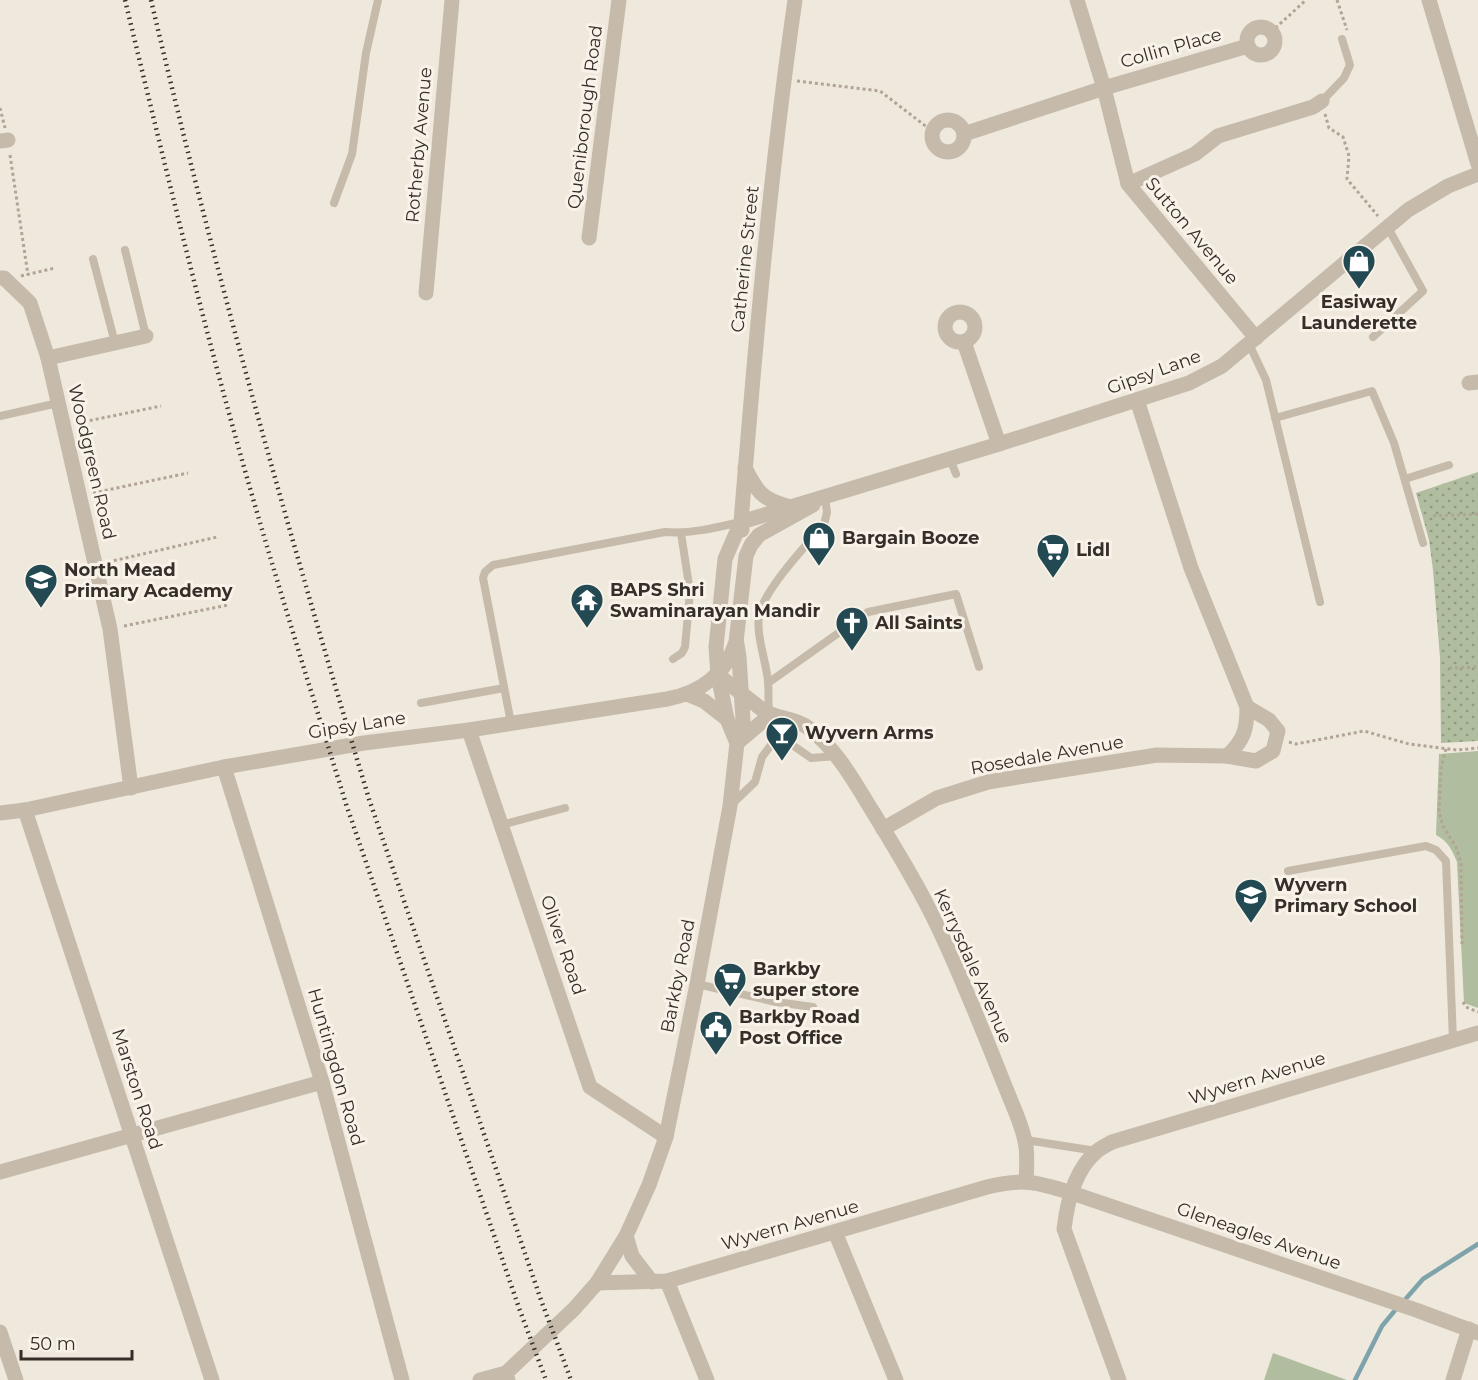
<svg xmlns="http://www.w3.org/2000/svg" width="1478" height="1380" font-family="Montserrat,sans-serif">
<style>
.green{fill:#b0bd9f}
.garden{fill:url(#garden-dots)}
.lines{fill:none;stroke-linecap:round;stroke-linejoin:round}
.stream{stroke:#7fa3aa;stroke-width:4.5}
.path{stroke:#b2a495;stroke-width:3;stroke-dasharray:3 3;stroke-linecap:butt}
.service{stroke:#c6baaa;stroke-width:8}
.minor{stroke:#c6baaa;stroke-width:15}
.tertiary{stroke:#c6baaa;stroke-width:15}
.rail{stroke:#352e29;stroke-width:4.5;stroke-dasharray:1.5 4.5;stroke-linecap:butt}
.labels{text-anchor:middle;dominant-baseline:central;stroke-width:6;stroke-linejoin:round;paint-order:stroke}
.street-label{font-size:18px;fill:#352e29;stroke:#f8f2e9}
.poi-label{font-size:18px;font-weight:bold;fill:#352e29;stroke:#f8f2e9;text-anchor:start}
</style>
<defs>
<pattern id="garden-dots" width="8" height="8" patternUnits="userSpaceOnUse" patternTransform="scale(1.5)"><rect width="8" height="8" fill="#b0bd9f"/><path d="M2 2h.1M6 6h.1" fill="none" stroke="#909a82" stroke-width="1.8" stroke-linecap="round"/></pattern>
</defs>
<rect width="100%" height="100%" fill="#efe9dd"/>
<g class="green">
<path d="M1478 751V1008L1464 1003 1457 862C1452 850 1448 841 1436 835L1439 754Z"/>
<path d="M1273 1353 1347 1380H1264Z"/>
</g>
<path class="garden" d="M1478 472V741L1441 743 1440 658 1433 570 1429 540 1416 493Z"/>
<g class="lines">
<g class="stream">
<path d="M1403 1302 1423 1279 1478 1244"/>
<path d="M1355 1380 1382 1326 1397 1308"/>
</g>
<g class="path">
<path d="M1337 0 1347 30"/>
<path d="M1271 32 1306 0"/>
<path d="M797 81 880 91 932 131"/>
<path d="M0 108 5 128"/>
<path d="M1325 114 1329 128 1343 137 1349 156 1347 179 1378 216"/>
<path d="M10 155 28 275"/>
<path d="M21 276 55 268"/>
<path d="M78 423 161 406"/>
<path d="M93 493 188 473"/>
<path d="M1433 516 1478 514"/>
<path d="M108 562 217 537"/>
<path d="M124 626 228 605"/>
<path d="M1449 668 1478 667"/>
<path d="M1289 742 1296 744 1364 731 1409 744 1457 750 1478 748"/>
<path d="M1446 749 1441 768 1439 812 1443 826 1456 847 1461 862 1462 944"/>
<path d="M1463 1002 1466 1007 1478 1012"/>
</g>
<g class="service">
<path d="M1322 101 1344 78 1350 65 1342 39"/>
<path d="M334 203 352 154 366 53 378 0"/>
<path d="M125 250 146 336"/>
<path d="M93 259 115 343"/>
<path d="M1373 337 1423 291 1387 226"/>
<path d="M1249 344 1266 380 1320 602"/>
<path d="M0 416 58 403"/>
<path d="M1275 418 1372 391 1394 443 1423 543"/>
<path d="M950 459 956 474"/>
<path d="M1405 479 1449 465"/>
<path d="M673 659 682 653 685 647 690 592 681 533"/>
<path d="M768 683 868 612 956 594 979 667"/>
<path d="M421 703 504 688"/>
<path d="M769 713C768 702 769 692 768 681 766 661 756 635 759 616 763 591 806 545 824 525L827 512 825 498"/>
<path d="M511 723 483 578 485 572 493 565 665 532C691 534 715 528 740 522"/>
<path d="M733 803 755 782 762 757 771 745 791 744 811 758 837 756"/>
<path d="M501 825 565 808"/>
<path d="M1288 871 1426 846 1436 850 1446 861 1453 1040"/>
<path d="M697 984 776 1002 813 1007"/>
<path d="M1026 1140 1096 1151"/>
</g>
<g class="minor">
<path d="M1077 0 1104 88 1128 184 1256 338"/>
<path d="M1429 0 1478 164"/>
<circle cx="1261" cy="41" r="14"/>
<circle cx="948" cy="136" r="16"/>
<path d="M964 134 1104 88 1248 46"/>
<path d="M0 141 8 140"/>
<path d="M1128 184 1195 154 1218 136 1313 107 1322 101"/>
<path d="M589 238 619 0"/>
<path d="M0 278H4L30 303 48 358 110 629 131 788"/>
<path d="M426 293 452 0"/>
<circle cx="960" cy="327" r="15"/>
<path d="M964 342 999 444"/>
<path d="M48 358 146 336"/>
<path d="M1469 383 1478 382"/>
<path d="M718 675 764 711C778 719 796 718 810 729 838 751 855 783 873 812 895 848 918 885 936 923 966 985 990 1050 1016 1113 1027 1141 1028 1150 1026 1181"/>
<path d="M469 730 590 1087 666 1137"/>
<path d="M737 743 770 715"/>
<path d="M1227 756 1256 761 1273 751 1278 731 1269 720 1247 707"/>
<path d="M224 767 322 1082 402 1380"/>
<path d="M25 810 212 1380"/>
<path d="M883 829 937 798 988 782 1157 755 1227 756C1244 740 1247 730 1247 707L1191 568 1137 400"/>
<path d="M0 1172 322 1082"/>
<path d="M835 1232 896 1380"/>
<path d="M626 1236 632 1256 652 1282"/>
<path d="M667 1281 707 1380"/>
<path d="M597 1283 667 1281 987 1187C1023 1178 1037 1182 1072 1193L1416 1310 1478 1333"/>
<path d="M0 1332 16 1380"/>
<path d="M480 1380 506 1373"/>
<path d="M1119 1380 1064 1229C1067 1203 1075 1170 1096 1152 1100 1148 1107 1145 1112 1142L1478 1033"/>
<path d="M1453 1380 1469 1329"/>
</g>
<g class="tertiary">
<path d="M745 468C757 491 761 499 787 506"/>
<path d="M742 530 741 522C755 348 770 173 795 0"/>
<path d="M687 694 704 701 727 719"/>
<path d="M737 743 727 719 718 675 716 647 725 559 741 522 999 444 1189 383 1222 366 1408 210 1448 186 1478 174"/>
<path d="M0 813 25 810 224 767 364 743 469 730 667 699C700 693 726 674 736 642L746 556 751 545 759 535 813 505"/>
<path d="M508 1380 506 1373 574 1309 597 1283 626 1236 649 1185 666 1137 697 984 730 806 737 743 743 720 739 657 737 644"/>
</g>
<g class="rail">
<path d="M125 0C160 145 195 291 235 435 269 558 308 681 346 804L519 1308 546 1380"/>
<path d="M151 0C214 269 289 534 369 799L541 1300 571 1380"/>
</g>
</g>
<defs>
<g id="shop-pin" transform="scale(1.725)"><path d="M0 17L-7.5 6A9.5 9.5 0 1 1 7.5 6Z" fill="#234a52" stroke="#f8f2e9"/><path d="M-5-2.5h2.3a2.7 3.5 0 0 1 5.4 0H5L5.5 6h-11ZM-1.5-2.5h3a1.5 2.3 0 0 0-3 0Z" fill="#fff"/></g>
<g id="supermarket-pin" transform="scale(1.725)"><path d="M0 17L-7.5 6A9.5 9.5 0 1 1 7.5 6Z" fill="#234a52" stroke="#f8f2e9"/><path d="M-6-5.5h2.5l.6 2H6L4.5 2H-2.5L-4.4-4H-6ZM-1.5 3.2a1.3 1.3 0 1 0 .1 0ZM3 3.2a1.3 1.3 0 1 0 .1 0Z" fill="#fff"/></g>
<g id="school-pin" transform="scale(1.725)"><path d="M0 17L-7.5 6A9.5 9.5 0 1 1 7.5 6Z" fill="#234a52" stroke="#f8f2e9"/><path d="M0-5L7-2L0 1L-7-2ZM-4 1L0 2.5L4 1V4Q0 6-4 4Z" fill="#fff"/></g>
<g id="temple-pin" transform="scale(1.725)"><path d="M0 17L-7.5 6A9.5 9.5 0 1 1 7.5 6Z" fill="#234a52" stroke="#f8f2e9"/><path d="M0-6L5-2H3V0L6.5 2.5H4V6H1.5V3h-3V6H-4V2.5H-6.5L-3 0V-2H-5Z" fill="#fff"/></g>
<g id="church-pin" transform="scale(1.725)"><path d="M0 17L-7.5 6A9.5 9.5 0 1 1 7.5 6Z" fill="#234a52" stroke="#f8f2e9"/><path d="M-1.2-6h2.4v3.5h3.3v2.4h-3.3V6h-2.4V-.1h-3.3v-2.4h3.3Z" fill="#fff"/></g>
<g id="bar-pin" transform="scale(1.725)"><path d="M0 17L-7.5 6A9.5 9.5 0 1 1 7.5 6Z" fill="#234a52" stroke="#f8f2e9"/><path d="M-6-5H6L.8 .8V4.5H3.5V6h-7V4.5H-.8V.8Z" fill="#fff"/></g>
<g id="civic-pin" transform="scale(1.725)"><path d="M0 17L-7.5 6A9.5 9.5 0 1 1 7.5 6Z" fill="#234a52" stroke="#f8f2e9"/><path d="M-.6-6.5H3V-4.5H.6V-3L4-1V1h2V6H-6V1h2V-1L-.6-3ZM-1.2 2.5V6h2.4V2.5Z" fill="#fff"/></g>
</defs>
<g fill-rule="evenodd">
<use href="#shop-pin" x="1359" y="261"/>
<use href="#shop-pin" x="819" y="538"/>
<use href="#supermarket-pin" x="1053" y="550"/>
<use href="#school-pin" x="41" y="580"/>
<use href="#temple-pin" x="587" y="600"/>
<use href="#church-pin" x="852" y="623"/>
<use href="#bar-pin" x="782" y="733"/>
<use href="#school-pin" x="1251" y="895"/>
<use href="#supermarket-pin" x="730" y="979"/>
<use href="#civic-pin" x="716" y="1027"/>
</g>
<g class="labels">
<g class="street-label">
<text transform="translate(1171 48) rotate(-16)">Collin Place</text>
<text transform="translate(585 117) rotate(-83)">Queniborough Road</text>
<text transform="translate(419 145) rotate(-85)">Rotherby Avenue</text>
<text transform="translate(1192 231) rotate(50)">Sutton Avenue</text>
<text transform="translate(745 259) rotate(-84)">Catherine Street</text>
<text transform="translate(1154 372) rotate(-20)">Gipsy Lane</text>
<text transform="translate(92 462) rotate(77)">Woodgreen Road</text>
<text transform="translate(357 725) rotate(-9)">Gipsy Lane</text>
<text transform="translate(1047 755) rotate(-10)">Rosedale Avenue</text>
<text transform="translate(563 945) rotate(71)">Oliver Road</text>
<text transform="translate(973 966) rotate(66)">Kerrysdale Avenue</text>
<text transform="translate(678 976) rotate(-79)">Barkby Road</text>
<text transform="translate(336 1067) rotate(74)">Huntingdon Road</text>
<text transform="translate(1257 1078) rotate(-17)">Wyvern Avenue</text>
<text transform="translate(137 1089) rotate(72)">Marston Road</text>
<text transform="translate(790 1225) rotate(-16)">Wyvern Avenue</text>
<text transform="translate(1259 1236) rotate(19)">Gleneagles Avenue</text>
</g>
<g class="poi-label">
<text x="1359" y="302" text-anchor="middle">Easiway<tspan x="1359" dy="21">Launderette</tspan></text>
<text x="842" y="538">Bargain Booze</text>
<text x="1076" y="550">Lidl</text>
<text x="64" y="570">North Mead<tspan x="64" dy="21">Primary Academy</tspan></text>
<text x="610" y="590">BAPS Shri<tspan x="610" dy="21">Swaminarayan Mandir</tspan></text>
<text x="875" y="623">All Saints</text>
<text x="805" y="733">Wyvern Arms</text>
<text x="1274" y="885">Wyvern<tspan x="1274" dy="21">Primary School</tspan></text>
<text x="753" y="969">Barkby<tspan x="753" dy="21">super store</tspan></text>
<text x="739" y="1017">Barkby Road<tspan x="739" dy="21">Post Office</tspan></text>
</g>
</g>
<path d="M21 1350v9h111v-9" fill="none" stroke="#352e29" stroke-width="3"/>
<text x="30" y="1350" font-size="18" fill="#352e29" stroke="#f8f2e9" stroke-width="4.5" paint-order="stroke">50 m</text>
</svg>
